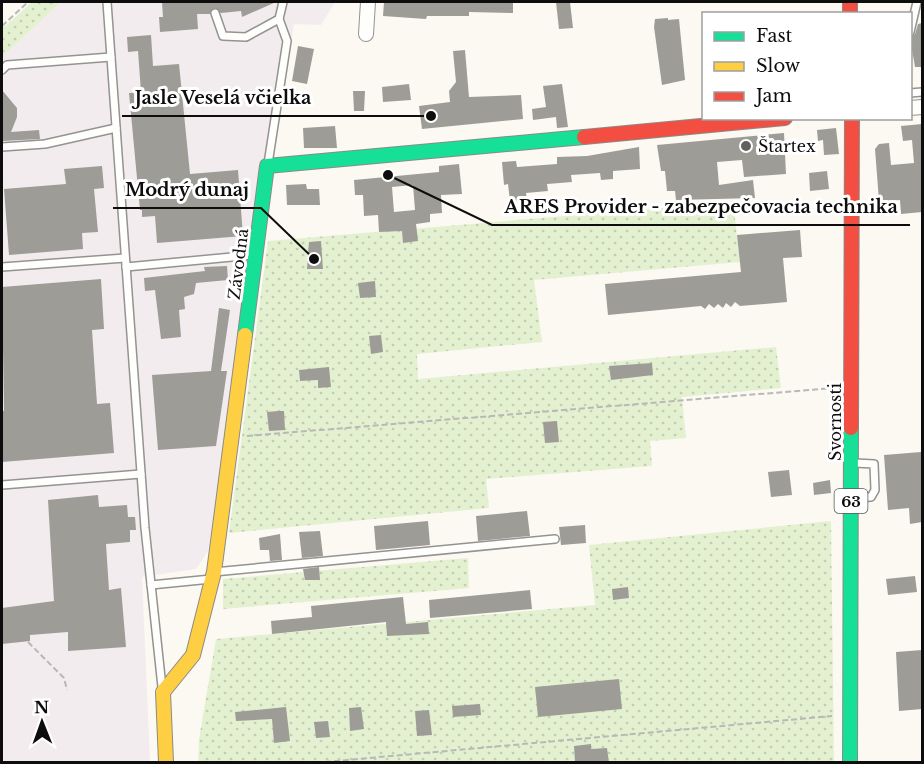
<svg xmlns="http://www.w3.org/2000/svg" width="924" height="764" font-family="'Libre Baskerville',serif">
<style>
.industrial{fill:#f2ecef}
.park{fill:url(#park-dots)}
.building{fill:#9e9c97;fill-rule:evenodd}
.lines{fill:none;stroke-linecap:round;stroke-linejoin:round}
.lane-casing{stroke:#949390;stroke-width:10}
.street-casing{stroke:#949390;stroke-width:16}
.fast-casing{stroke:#8b8a87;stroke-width:16}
.slow-casing{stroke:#8b8a87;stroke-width:16}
.jam-casing{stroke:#8b8a87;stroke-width:16}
.path{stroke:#b8b8b6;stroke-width:2;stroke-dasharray:6 3;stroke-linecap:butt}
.lane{stroke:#fefefd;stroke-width:7}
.street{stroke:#fefefd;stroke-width:14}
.fast{stroke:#16e098;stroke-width:14}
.slow{stroke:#ffcf43;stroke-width:14}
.jam{stroke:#f24e42;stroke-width:14}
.poi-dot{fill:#60605d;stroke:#fff;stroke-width:2}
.labels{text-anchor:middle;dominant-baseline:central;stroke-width:6;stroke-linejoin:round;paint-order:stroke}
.shield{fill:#fff;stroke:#565656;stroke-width:1.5}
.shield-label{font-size:15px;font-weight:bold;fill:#0d0d0d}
.poi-label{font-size:16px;fill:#0d0d0d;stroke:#fff;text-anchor:start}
.street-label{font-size:16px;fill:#0d0d0d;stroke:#fff}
.leader{fill:none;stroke:#0d0d0d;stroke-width:2}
.callout-dot{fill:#0d0d0d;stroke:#fff;stroke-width:2}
.callout-label{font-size:18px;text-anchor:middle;font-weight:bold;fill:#0d0d0d;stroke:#fff;stroke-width:6;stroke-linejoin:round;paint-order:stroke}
</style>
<defs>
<pattern id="park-dots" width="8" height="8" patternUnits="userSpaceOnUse" patternTransform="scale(1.5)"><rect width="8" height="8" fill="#e4f1d1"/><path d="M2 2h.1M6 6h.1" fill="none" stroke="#c2cdb2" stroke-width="1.8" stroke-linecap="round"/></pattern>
</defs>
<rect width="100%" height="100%" fill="#fbf9f2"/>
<path class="industrial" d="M61 2H335L321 25 294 24 208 551 196 569 142 577 150 762H2V57Z"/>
<g class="park">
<path d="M32 2H61L2 57V29Z"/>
<path d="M733 202 740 262 534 280 542 342 417 354 418 379 776 347 781 388 682 397 686 438 650 441 652 466 486 479 489 508 229 533 268 241Z"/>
<path d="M831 521 834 762H198L199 739 216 639 595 605 589 545Z"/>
<path d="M468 558 469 588 223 609V579Z"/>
</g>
<g class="building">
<path d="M162 2H276L242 17 241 11 221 13 214 8 210 14H197L198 29 160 32 159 17H163Z"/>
<path d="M384 2H513V13L469 12V16H427L426 19 383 16Z"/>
<path d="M556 2H570L573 28 559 29Z"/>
<path d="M668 18V20L679 19 685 80 662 85 654 27 655 19Z"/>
<path d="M922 23V67H915L910 38 915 34 918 24Z"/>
<path d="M151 35 153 66 179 64 190 174 238 170 243 236 157 243 155 216 142 217V210H140L129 93 141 92 138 51 128 52 127 37Z"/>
<path d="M298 46 314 49 307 84 292 81Z"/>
<path d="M465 50 469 97 521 95 523 119 422 129 419 106 450 102 449 91 456 82 453 51Z"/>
<path d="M409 84 411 100 383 102 382 87Z"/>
<path d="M562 84 568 127 557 128 556 117 533 120 532 109 546 107 543 86Z"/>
<path d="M2 90 17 108V117L11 132 39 130 40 139 2 141Z"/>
<path d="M353 91H365L364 111H354Z"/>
<path d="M922 124V212L901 214 900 200 879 201 875 149 879 144 889 143 891 165 914 163 912 140 903 141 901 126Z"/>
<path d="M335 126 337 148H304L303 128Z"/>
<path d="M836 128 839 154 824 155 823 140 818 141 817 130Z"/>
<path d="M784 133 786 174 744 177 742 160 717 162 719 185 753 180 755 198 676 200 675 191H667L665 171H661L657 145Z"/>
<path d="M639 147 640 169 613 171V179L601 180 600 173 571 175 572 182 547 184 548 191 526 193 527 200 510 201 508 184 504 185 502 162 516 161 517 167 557 164V157L587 156Z"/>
<path d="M459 164 462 194 441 195 442 213 430 214V222L416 224 418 241 403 243 402 231 379 232 378 215 364 216 363 195H355L354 180 439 172V166ZM413 185 415 210 394 212 392 187Z"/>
<path d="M102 166 104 188 94 189 98 232 82 233 83 249 9 255 4 189 66 184 64 169Z"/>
<path d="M827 171 829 189 810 191 809 173Z"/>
<path d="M306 184 307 189H319L320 205H287L286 185Z"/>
<path d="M800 230 802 257 783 258 787 302 740 306 735 302 731 307 726 303 723 308 718 304 714 308 709 304 705 309 701 306 608 315 605 284 741 272 737 235Z"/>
<path d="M321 241 323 269H307L309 242Z"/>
<path d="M227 266 228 280 196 283 194 294 184 297 185 309 179 310 181 337 161 339 155 290 145 291 144 278 205 271 204 267Z"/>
<path d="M101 279 104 329 92 330 97 404 110 403 114 453 2 462V411H4L2 287Z"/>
<path d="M375 281 376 297 360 298 358 283Z"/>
<path d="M219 308 230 310 221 371H227L216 446 158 450 152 375 211 371Z"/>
<path d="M381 335 383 352 371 354 369 336Z"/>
<path d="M652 363 653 375 611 380 609 366Z"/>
<path d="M329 367 331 387 318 388V380L300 381 299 370Z"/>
<path d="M278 411H284L285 430 269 431 267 412Z"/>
<path d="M557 421 559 442 545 443 543 422Z"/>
<path d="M921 452 922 522 910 524 909 508 888 510 884 455Z"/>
<path d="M789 470 792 495 771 497 768 472Z"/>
<path d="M830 480 831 493 814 495 813 483Z"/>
<path d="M98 495 99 507 127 505 128 517H135L136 530H130V542L106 544 109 590 121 588 126 647 68 651V632L30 635V641L2 644V608L54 601 48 500Z"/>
<path d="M527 511 530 536 478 541 476 516Z"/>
<path d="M428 521 430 545 376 550 374 526Z"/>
<path d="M585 525 586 543 561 545 559 527Z"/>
<path d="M320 531 323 556 302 558 299 532Z"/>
<path d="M280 534 282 560 270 561 269 550H260L259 538Z"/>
<path d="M319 567 320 580H305L303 569Z"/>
<path d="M915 576 917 592 888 595 886 579Z"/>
<path d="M628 587 629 598 613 600 612 589Z"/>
<path d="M530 590 532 609 430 618 429 600Z"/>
<path d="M403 597 406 624 428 622 429 634 387 636 386 622 272 634 271 621 312 617 311 606Z"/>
<path d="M922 650V709L899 711 896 652Z"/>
<path d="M619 679 622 709 538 717 535 687Z"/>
<path d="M480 704 481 715 453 717 452 706Z"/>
<path d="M286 707 290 741 274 743 272 719 236 721 235 712Z"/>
<path d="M361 707 364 729 350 731 349 708Z"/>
<path d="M429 710 432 735 417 736 415 711Z"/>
<path d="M328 721 330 737 316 738 314 722Z"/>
<path d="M591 744V749L607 748 609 762H575L574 746Z"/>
</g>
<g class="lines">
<g class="lane-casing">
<g id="lane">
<path d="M107 2 145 528 162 687"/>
<path d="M215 13 223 36 246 37 279 19 283 2"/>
<path d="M910 32 917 2"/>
<path d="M2 70 7 65 111 57"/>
<path d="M910 93 922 92"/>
<path d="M2 147 45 144 116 128"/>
<path d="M268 164 287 41 279 19"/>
<path d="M2 267 125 258"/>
<path d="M126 267 253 255"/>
<path d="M2 485 141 474"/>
<path d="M853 498 871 497 875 490 874 464 855 463"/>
<path d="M214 572 555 539"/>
<path d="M151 585 211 579"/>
</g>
</g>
<g class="street-casing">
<g id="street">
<path d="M366 34 368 2"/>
<path d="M910 108 922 107"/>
</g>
</g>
<g class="fast-casing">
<g id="fast">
<path d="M245 335 267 166 584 137"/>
<path d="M850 762 851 428"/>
</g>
</g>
<g class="slow-casing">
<path id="slow" d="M166 762 163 692 193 655 214 572 245 335"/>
</g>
<g class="jam-casing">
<g id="jam">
<path d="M850 2V14"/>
<path d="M584 137 785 118"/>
<path d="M851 428 852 118"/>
</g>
</g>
<g class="path">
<path d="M2 26 28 2"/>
<path d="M247 436 833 388"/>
<path d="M28 642 64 678 67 690"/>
<path d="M325 762 832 716"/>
</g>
<use href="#lane" class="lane"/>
<use href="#street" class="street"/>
<use href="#fast" class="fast"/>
<use href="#slow" class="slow"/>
<use href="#jam" class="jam"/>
</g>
<circle class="poi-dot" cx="746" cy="146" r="6"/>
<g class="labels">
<rect class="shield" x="834.5" y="489" width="33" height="24" rx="4.5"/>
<g class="shield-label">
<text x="851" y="501">63</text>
</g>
<g class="poi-label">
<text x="758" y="146">Štartex</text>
</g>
<g class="street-label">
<text transform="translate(238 264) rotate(-83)">Závodná</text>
<text transform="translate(835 422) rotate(-90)">Svornosti</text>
</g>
</g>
<path class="leader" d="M431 116L324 116H122M314 259L261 208H113M388 175L492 225H910"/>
<g class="callout-dot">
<circle cx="431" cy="116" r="6"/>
<circle cx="314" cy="259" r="6"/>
<circle cx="388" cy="175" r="6"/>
</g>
<g class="callout-label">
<text x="223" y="104">Jasle Veselá včielka</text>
<text x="187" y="196">Modrý dunaj</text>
<text x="701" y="213">ARES Provider - zabezpečovacia technika</text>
</g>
<rect width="924" height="764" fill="none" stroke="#0d0d0d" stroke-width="6"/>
<rect x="702" y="12" width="210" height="108" fill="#ffffff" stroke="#9e9e9e" stroke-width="1.5"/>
<rect x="714" y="32" width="30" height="9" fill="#16e098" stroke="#9e9e9e" stroke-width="1.5"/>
<text x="756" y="42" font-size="18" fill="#0d0d0d">Fast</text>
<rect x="714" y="62" width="30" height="9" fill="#ffcf43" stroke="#9e9e9e" stroke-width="1.5"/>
<text x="756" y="72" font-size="18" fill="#0d0d0d">Slow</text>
<rect x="714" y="92" width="30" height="9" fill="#f24e42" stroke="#9e9e9e" stroke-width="1.5"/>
<text x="756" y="102" font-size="18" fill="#0d0d0d">Jam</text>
<g transform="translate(42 722) rotate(359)" stroke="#ffffff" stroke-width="4.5" paint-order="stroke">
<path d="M0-4.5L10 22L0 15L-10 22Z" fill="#0d0d0d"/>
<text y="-9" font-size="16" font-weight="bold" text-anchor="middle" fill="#0d0d0d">N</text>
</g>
</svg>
